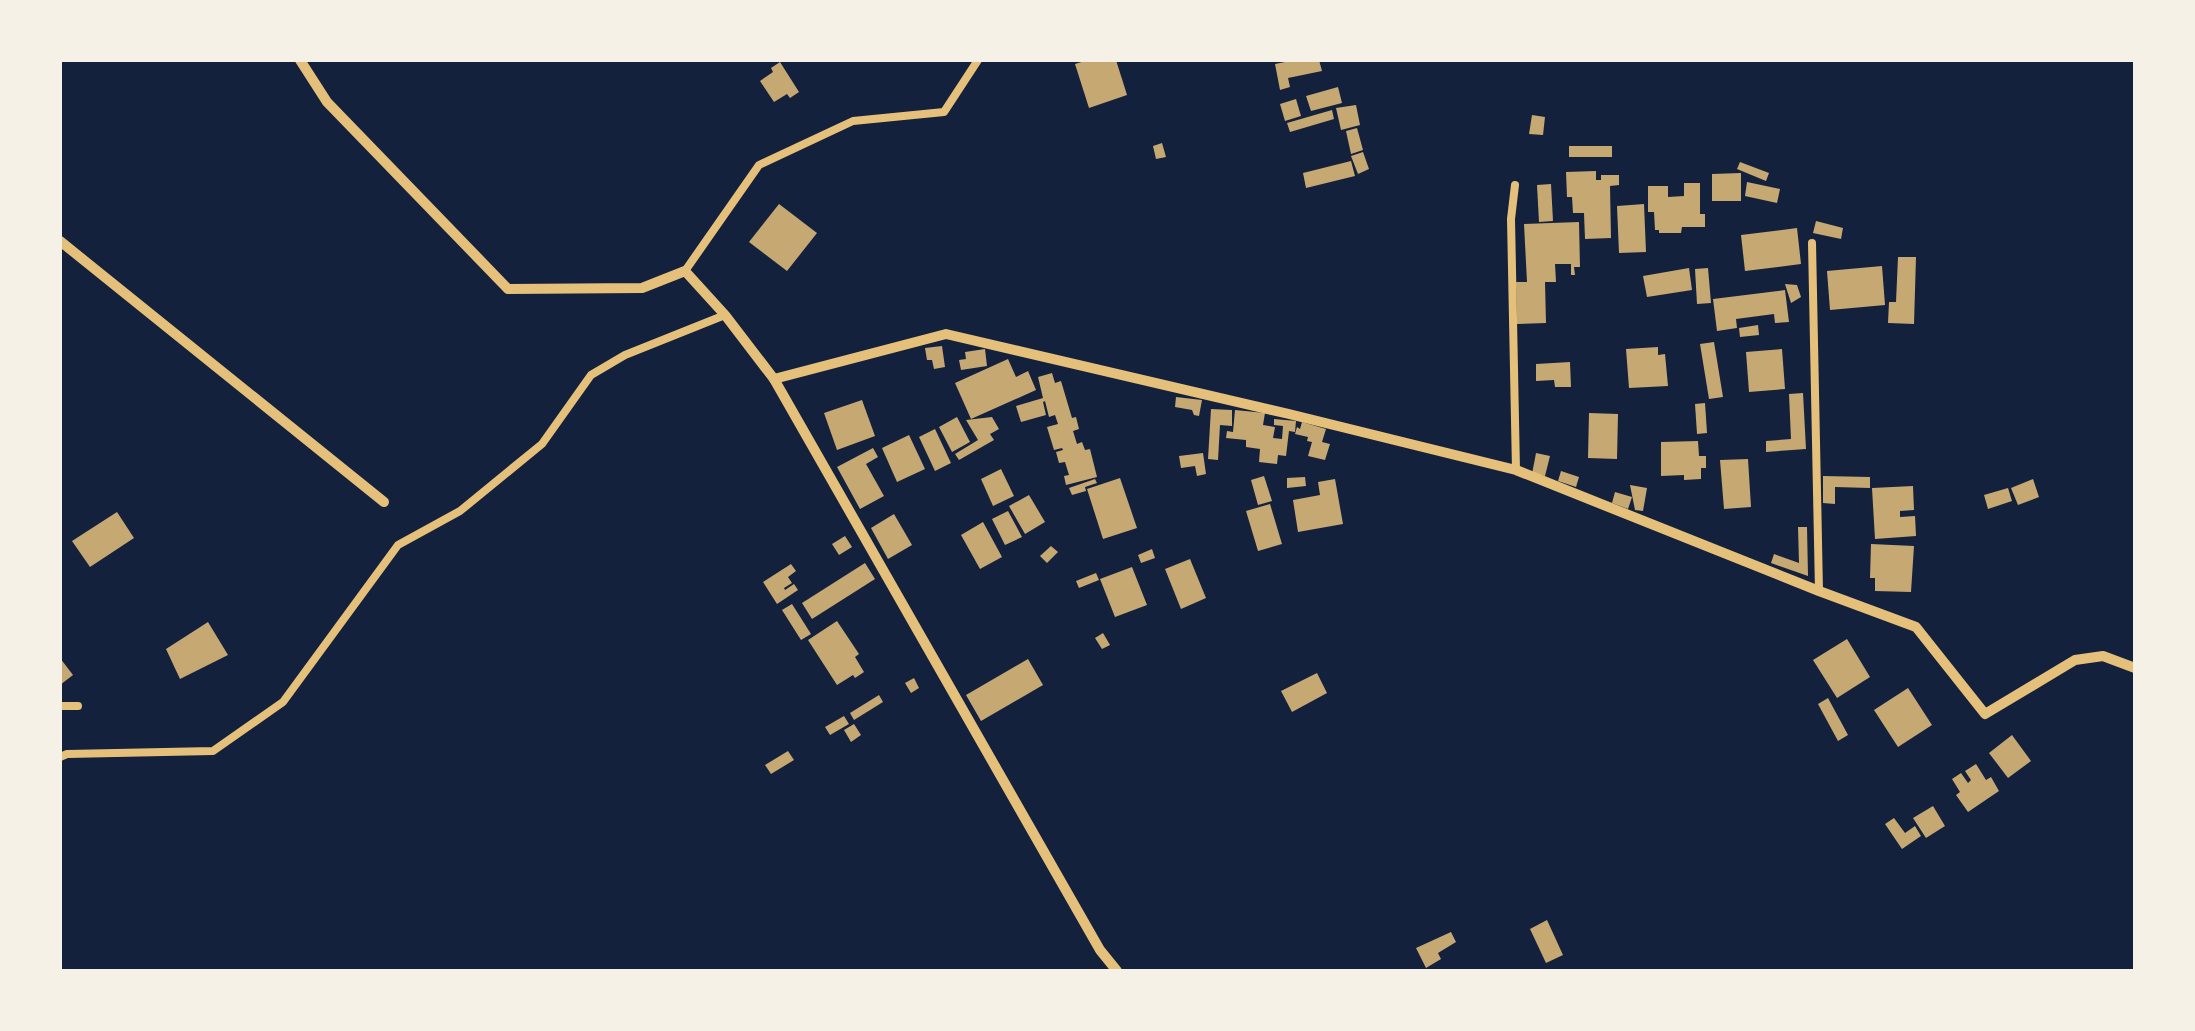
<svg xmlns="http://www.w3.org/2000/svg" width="2195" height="1031" font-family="'Times New Roman',serif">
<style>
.building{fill:#c6a872}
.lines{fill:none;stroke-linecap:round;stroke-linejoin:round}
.minor{stroke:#e5c07b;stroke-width:8}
.tertiary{stroke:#e5c07b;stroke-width:10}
</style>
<rect width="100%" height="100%" fill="#14213d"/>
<g class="building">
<path d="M1088 60H1116L1127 95 1089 108 1075 64Z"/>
<path d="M1295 60H1319L1322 71 1288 78 1290 87 1280 90 1275 64Z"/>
<path d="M780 62 799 92 790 98 787 94 774 102 760 81 773 72 771 68Z"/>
<path d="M1338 87 1342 103 1311 111 1306 96Z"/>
<path d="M1296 99 1301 116 1285 121 1280 104Z"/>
<path d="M1356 105 1360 125 1341 130 1336 108Z"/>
<path d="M1332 110 1334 119 1290 132 1287 123Z"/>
<path d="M1532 115 1545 117 1543 135 1529 134Z"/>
<path d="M1357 128 1363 150 1351 154 1346 131Z"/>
<path d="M1162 143 1166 157 1156 159 1153 146Z"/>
<rect x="1569" y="146" width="43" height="11"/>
<path d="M1363 152 1369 169 1358 174 1351 156Z"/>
<path d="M1351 161 1355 176 1306 188 1303 173Z"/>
<path d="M1740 162 1769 173 1766 181 1737 169Z"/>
<path d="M1596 171V180H1601V175H1619V185L1610 186 1611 238 1585 239 1584 213H1573L1572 197H1567L1566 172Z"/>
<path d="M1741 173V201H1712V174Z"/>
<path d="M1747 182 1780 189 1777 203 1745 196Z"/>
<path d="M1684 183H1700V214H1705V227H1682L1681 233H1659V230H1655L1654 212H1648V186H1668V197L1684 196Z"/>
<path d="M1551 184 1553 221 1539 222 1537 185Z"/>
<path d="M779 204 817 233 787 271 749 242Z"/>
<path d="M1644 204 1646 252 1619 253 1617 206Z"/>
<path d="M1816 221 1843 228 1841 239 1813 233Z"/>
<path d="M1579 222 1580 267H1574L1575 275H1571V264H1555L1556 282H1545L1546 323 1517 324 1516 282H1527L1524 224Z"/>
<path d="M1797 228 1801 264 1745 271 1741 235Z"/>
<path d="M1898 257H1916L1914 324 1888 323 1889 302H1896Z"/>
<path d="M1882 266 1885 305 1830 310 1827 271Z"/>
<path d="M1689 268 1692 290 1647 297 1643 276Z"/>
<path d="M1708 268 1711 303 1697 304 1695 269Z"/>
<path d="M1785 284 1797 285 1801 297 1791 303Z"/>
<path d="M1785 290 1789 322 1775 323 1774 314 1736 319 1737 328 1717 331 1713 299Z"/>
<path d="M1758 325 1759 335 1740 337 1739 328Z"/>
<path d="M1714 342 1723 397 1709 399 1700 344Z"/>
<path d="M942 346 945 367 934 369 932 360H927L925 348Z"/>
<path d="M1658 347V355L1665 354 1668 386 1629 388 1626 349Z"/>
<path d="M985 349 987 366 961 370 959 360 966 359 965 352Z"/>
<path d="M1782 349 1785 389 1749 392 1746 352Z"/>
<path d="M1008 359 1016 377 1028 371 1036 390 971 419 955 383Z"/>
<path d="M1570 362 1571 387H1555L1554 380 1536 381V364Z"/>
<path d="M1052 373 1055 383 1061 381 1072 418 1076 417 1079 429 1073 431 1077 444 1082 442 1085 450 1090 449 1097 477 1066 485 1064 476 1069 475 1065 462 1059 463 1056 452 1063 450 1062 448 1054 450 1047 427 1058 424 1055 415 1049 417 1045 401 1043 402 1046 415 1021 422 1016 406 1043 398 1038 377Z"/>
<path d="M1803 393 1806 449 1766 452V441L1791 439 1789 394Z"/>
<path d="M1176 397 1202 400 1199 416 1194 415 1192 410 1175 407Z"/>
<path d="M862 400 875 436 837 450 824 413Z"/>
<path d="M1705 403 1707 433 1697 434 1695 404Z"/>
<path d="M1211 409 1232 410V426L1220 425 1218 460 1208 459Z"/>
<path d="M1235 410 1265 413 1263 425 1275 427 1273 438 1282 439 1283 426 1274 425V419L1296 421 1295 432 1289 431 1286 456 1278 455 1277 464 1259 462 1260 449 1246 447V440L1226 438 1227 431 1233 432Z"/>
<path d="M1589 413 1618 414 1617 459 1588 458Z"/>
<path d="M957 417 970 442 952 452 939 427Z"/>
<path d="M992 417 999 429 990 434 994 440 959 460 955 454 978 440 966 420Z"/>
<path d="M1302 422 1326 429 1322 442 1330 444 1325 460 1308 456 1312 442 1307 441 1308 437 1295 434 1297 427 1300 429Z"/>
<path d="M935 429 951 463 935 471 919 437Z"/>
<path d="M909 435 925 469 897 482 882 448Z"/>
<path d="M1698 441 1699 456H1706V468H1701V479L1684 480V475L1661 476V442Z"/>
<path d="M873 448 878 457 866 464 884 496 860 509 837 467Z"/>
<path d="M1203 453 1206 474 1197 476 1195 466 1181 468 1179 456Z"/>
<path d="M1536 453 1550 456 1545 476 1532 474Z"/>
<path d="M1748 459 1751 507 1724 509 1720 460Z"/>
<path d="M1001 469 1014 496 993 506 981 479Z"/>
<path d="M1561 471 1579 477 1576 487 1558 481Z"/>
<path d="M1264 476 1272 501 1258 505 1251 480Z"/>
<path d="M1823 476 1870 477V488L1835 487V504L1823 503Z"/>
<path d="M1305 477 1306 486 1287 488V478Z"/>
<path d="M1120 478 1137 528 1103 539 1087 489Z"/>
<path d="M1095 479 1097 483 1085 487 1086 491 1072 495 1069 488Z"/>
<path d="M1335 479 1343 524 1298 532 1293 500 1320 495 1318 482Z"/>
<path d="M2033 479 2039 497 2018 505 2011 488Z"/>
<path d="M1630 485 1647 488 1643 511 1635 510Z"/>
<path d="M1913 486 1914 510 1900 511V517L1915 516 1916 536 1875 539 1872 488Z"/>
<path d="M2008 488 2012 501 1988 509 1984 495Z"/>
<path d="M1615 492 1632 497 1628 509 1612 503Z"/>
<path d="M1029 495 1045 522 1025 534 1009 506Z"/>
<path d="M1270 504 1282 544 1258 551 1246 511Z"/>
<path d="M1008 511 1022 537 1005 545 992 519Z"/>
<path d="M117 512 134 538 90 567 72 541Z"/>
<path d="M894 514 912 545 888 559 871 528Z"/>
<path d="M983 522 1002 557 980 569 961 535Z"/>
<path d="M1798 527H1807L1808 576 1771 563 1774 554 1799 563Z"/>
<path d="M845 536 852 547 839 555 832 544Z"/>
<path d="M1871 544 1914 546 1911 592 1875 591V578H1870Z"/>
<path d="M1051 546 1058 552 1047 563 1040 556Z"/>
<path d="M1152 549 1155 558 1141 563 1138 555Z"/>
<path d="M1190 559 1206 598 1181 609 1165 569Z"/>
<path d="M865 563 875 579 812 619 802 603Z"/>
<path d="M791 564 796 571 788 577 792 583 784 588 785 590 794 584 798 590 777 604 763 582Z"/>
<path d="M1132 567 1147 605 1115 617 1100 579Z"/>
<path d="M1096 573 1099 580 1079 588 1076 581Z"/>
<path d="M792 604 811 634 801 640 782 610Z"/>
<path d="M837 621 859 654 855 657 864 672 855 678 853 675 837 685 808 640Z"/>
<path d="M208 622 228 655 180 679 166 649Z"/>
<path d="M1103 633 1110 645 1102 649 1095 638Z"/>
<path d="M1847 639 1870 677 1837 698 1813 660Z"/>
<path d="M60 658 73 675 60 685Z"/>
<path d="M1028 659 1043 685 981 721 966 695Z"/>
<path d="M1317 673 1327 693 1292 712 1281 691Z"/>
<path d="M914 678 919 688 911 693 905 683Z"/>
<path d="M1908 688 1932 725 1898 747 1874 710Z"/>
<path d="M879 695 883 702 854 720 850 713Z"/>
<path d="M1828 698 1848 735 1838 741 1818 704Z"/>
<path d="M844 716 849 724 830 735 825 727Z"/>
<path d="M854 724 861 735 851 742 844 730Z"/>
<path d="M2012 735 2031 761 2008 778 1989 753Z"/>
<path d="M788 751 794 760 771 774 765 765Z"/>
<path d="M1976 764 1986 780 1991 777 1999 791 1968 812 1956 795 1960 792 1952 779 1961 773 1968 783 1971 780 1965 771Z"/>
<path d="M1933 806 1945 826 1926 838 1913 818Z"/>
<path d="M1894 818 1905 833 1915 826 1921 836 1902 849 1885 824Z"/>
<path d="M1547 920 1563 955 1546 963 1530 929Z"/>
<path d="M1451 932 1456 942 1438 953 1441 959 1426 968 1416 948Z"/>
</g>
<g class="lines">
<g class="minor">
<path d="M1515 185 1511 219 1516 470"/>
<path d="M1812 243 1819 591"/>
<path d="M685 271 759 165 853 121 944 112 978 60"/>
<path d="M60 706H78"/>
<path d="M60 757 67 754 213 751 283 702 398 545 460 511 542 444 591 375 625 355 725 315"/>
</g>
<g class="tertiary">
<path d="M300 60 327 102 508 289 642 288 685 271 725 315 774 379 1100 950 1117 971"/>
<path d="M60 241 384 502"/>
<path d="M774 379 946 334 1289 414 1516 470 1819 591 1916 627 1985 714 2075 660 2103 656 2135 668"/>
</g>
</g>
<rect width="2195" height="1031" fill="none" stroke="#f6f1e7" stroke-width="124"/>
</svg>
